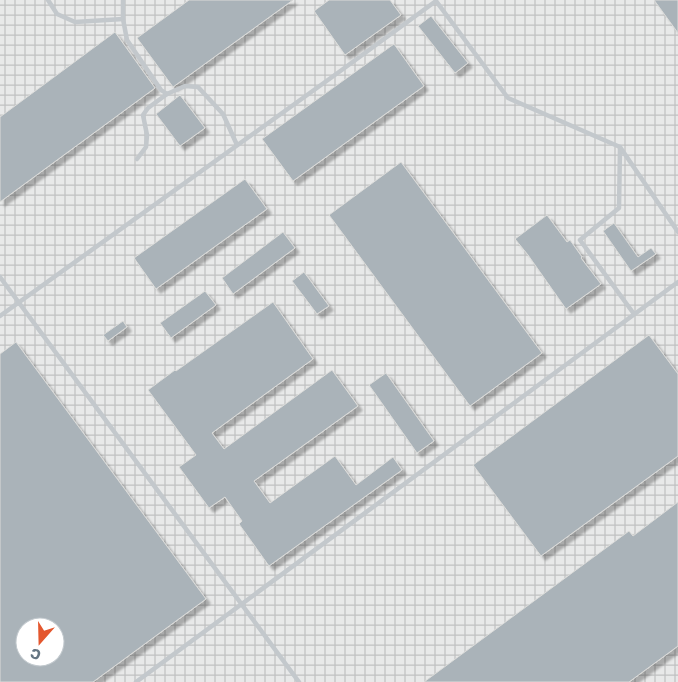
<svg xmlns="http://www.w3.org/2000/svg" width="678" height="682" font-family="'Golos Text',sans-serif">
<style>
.industrial{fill:url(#industrial-grid);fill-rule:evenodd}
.building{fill:#aab3b9;stroke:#dcdcda;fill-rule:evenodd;filter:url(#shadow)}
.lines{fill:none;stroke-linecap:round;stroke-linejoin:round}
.service{stroke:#c3c8cc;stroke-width:4.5}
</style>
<defs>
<pattern id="industrial-grid" width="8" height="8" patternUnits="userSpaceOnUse" patternTransform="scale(1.25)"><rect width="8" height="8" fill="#e8e9e9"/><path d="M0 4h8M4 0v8" fill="none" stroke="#c0c1c2"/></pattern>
<filter id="shadow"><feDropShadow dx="4.5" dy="4.5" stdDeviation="1" flood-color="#0004"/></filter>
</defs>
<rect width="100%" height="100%" fill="#fafaf8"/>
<path class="industrial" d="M0 0H678V682H0ZM25 627H55V657H25Z"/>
<g class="building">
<path d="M189 0H293L173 87 137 38Z"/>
<path d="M329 0H390L401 15 345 55 314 11Z"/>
<path d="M654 0H678V33Z"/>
<path d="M431 16 468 63 455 73 418 26Z"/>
<path d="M115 32 155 88 0 202V117Z"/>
<path d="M394 44 424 86 293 181 262 139Z"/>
<path d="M180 95 205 128 180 146 156 114Z"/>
<path d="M401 162 542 353 470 406 329 215Z"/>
<path d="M245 179 267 209 156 289 134 258Z"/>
<path d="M547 215 567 242 570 240 582 257 581 258 601 284 566 309 528 255 515 239Z"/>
<path d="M614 223 638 257 651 248 656 254 631 271 603 231Z"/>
<path d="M283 232 295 248 233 294 222 278Z"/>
<path d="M304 272 329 306 317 314 292 281Z"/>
<path d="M205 291 216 305 171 338 160 323Z"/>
<path d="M273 302 313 359 212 433 224 449 332 370 358 406 254 481 270 503 335 456 356 485 393 457 402 470 269 566 239 524 242 521 225 497 209 508 179 467 196 455 148 390 175 370 176 371Z"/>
<path d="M123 321 127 327 108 341 103 335Z"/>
<path d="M649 335 678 374V456L541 556 473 465Z"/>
<path d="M16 342 206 599 93 682H0V354ZM25 627H55V657H25Z"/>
<path d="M386 373 434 441 417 453 369 385Z"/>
<path d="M678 502V646L629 682H424L629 531 633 536Z"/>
</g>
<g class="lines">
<g class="service">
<path d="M48 0 57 14 75 22 123 19"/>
<path d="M123 0V19L127 40 161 90 167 94 185 86 198 87 223 114 237 145"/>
<path d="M620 147 619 208 580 240 634 314"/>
<path d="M137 159 146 147 147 135 143 115 148 108 167 94"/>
<path d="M0 277 299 682"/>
<path d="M0 316 339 72 436 1 508 98 620 147 678 232"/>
<path d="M136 682 678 282"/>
</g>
</g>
<g transform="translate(40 642) rotate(200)"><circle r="24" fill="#ffffff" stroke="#c1c8cd"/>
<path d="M0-4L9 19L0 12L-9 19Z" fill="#e4572e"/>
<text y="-8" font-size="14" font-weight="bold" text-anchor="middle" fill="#657683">С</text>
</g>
</svg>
